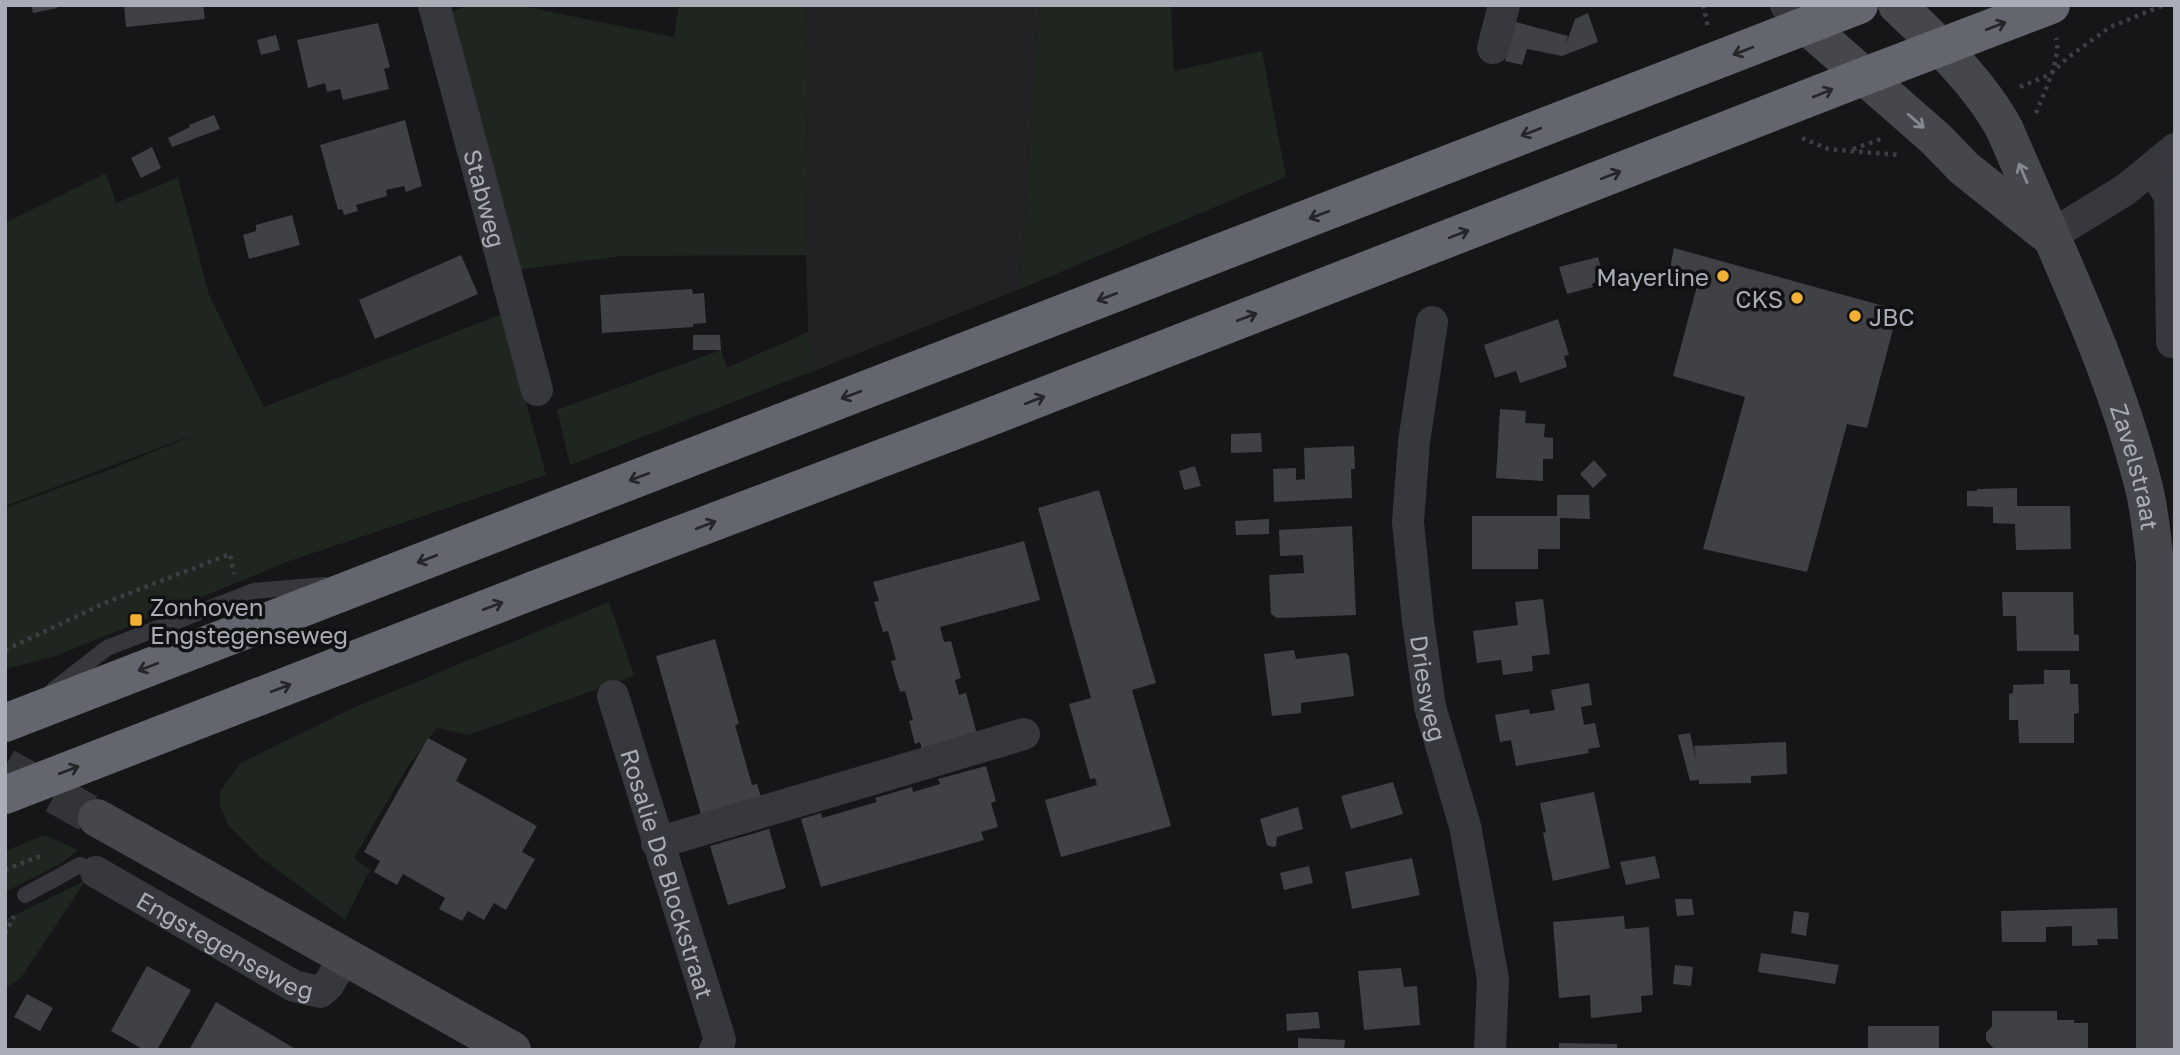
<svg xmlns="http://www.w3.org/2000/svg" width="2180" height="1055" font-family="'Golos Text',sans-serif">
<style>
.built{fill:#222225}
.green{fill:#1e261f}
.building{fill:#404145}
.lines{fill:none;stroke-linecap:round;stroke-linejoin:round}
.secondary-tunnel{stroke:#333438;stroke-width:38;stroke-dasharray:38 19;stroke-linecap:butt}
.path{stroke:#3d3f44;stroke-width:4.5;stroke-dasharray:3.5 5;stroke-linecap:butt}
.lane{stroke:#37383d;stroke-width:16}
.street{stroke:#37383d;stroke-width:32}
.secondary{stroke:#45474d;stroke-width:38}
.highway{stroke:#63666e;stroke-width:38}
.oneway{stroke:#26262a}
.oneway2{stroke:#858993}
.poi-dot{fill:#f2b134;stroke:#111113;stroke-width:2.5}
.labels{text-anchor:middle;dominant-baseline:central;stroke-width:7;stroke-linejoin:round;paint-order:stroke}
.street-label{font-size:24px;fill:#a8adb8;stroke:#111113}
.poi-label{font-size:24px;fill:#a8adb8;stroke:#111113;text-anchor:end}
</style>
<rect width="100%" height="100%" fill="#161618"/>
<path class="built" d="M805 5H1040L1020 289 816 370 808 332 806 255 808 85Z"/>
<g class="green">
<path d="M471 5H517L674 37 679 5H805L808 85 806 255 621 256 517 270 451 12Z"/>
<path d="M1040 5H1171L1174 71 1262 51 1286 177 1020 289Z"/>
<path d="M106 173 116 203 178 178 209 295 264 407 502 314 546 475 292 560 56 656 5 669V508L114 468 206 430 5 506V223Z"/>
<path d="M808 332 816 370 570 465 557 410 721 350 727 368Z"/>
<path d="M609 602 634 676 469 735 437 728 407 768 354 858 370 870 345 920 261 858 228 825 220 805V791L241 763 353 708Z"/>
<path d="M45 835 78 850 58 865 5 892V851Z"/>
<path d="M86 880 20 979 5 988V920Z"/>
</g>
<g class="building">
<path d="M31 5H57V8L33 13Z"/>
<path d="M124 5H203L205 19 126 27Z"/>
<path d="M1588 13 1598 42 1562 56 1527 49 1522 65 1505 61 1516 22 1568 36 1566 44 1575 19Z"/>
<path d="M378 23 390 67 384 69 389 89 343 100 340 89 327 92 325 83 308 88 297 40Z"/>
<path d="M276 35 280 50 261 55 257 40Z"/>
<path d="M214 115 220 129 172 147 168 138 190 127 189 125Z"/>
<path d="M405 120 422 186 406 192 404 186 386 190 387 196 356 205 358 211 344 215 342 209 338 210 320 145Z"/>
<path d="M152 147 161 168 141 178 131 158Z"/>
<path d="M292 215 300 245 249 259 243 235 256 231V225Z"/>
<path d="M1674 248 1898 310 1867 428 1847 424 1807 572 1703 549 1745 397 1673 376 1697 286 1668 278Z"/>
<path d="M461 255 478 294 375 339 359 300Z"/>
<path d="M1598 257 1601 267 1595 269 1599 280 1592 284 1593 287 1567 294 1559 267Z"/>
<path d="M692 289 693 294 704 293 706 323 693 324V327L602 333 600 295Z"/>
<path d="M1558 319 1569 355 1564 356 1567 367 1520 383 1516 371 1495 378 1484 345Z"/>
<path d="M693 335H720L721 350H693Z"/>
<path d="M1500 409 1526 411 1525 423 1545 424 1544 437 1553 438V459H1543V481L1496 478Z"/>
<path d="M1261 433 1262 452 1231 453V434Z"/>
<path d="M1354 446 1355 469H1351L1352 498 1274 502 1273 469 1296 468V480L1305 479 1304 448Z"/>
<path d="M1594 460 1607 475 1593 488 1580 474Z"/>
<path d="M1195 466 1201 486 1184 490 1179 471Z"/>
<path d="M2017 488V506H2070L2071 549 2016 550 2015 524 1993 523V507L1967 506V491H1977V489Z"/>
<path d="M1099 490 1156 683 1132 690 1171 826 1061 857 1045 800 1097 785 1095 778 1090 779 1069 704 1091 698 1038 508Z"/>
<path d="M1557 495H1589L1590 519 1560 518V549H1538V569H1472V516H1557Z"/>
<path d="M1269 519V534L1236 535 1235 521Z"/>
<path d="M1352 526 1356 615 1277 618 1271 614 1269 575 1304 573 1303 555 1280 556 1279 530Z"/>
<path d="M1024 541 1040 600 940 627 944 642 951 641 961 678 955 680 959 695 966 693 978 738 923 753 920 742 915 744 909 721 913 720 905 691 900 692 891 661 896 660 888 631 883 632 874 602 879 601 873 582Z"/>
<path d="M2002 592H2073L2074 634 2079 635V651H2017L2016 616H2003Z"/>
<path d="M1543 599 1550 654 1532 656 1533 671 1503 675 1501 660 1477 663 1473 631 1518 625 1515 602Z"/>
<path d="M715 639 739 724 735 725 752 785 757 784 762 800 702 818 656 656Z"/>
<path d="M1294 650 1296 659 1346 653 1349 656 1354 696 1301 703V713L1272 716 1264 654Z"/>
<path d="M2044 670H2070V684H2078L2079 713 2074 714V743H2019L2018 720H2009V694L2013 693V685L2044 684Z"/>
<path d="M1589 683 1592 705 1581 707 1584 725 1595 723 1600 747 1588 749 1589 753 1516 766 1511 740 1500 742 1495 715 1529 709 1530 714 1555 710 1551 690Z"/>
<path d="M1690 733 1696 760 1694 746 1786 742 1787 774 1751 776V783L1699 784V780L1690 781 1678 735Z"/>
<path d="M428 738 467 759 456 781 537 826 522 852 535 859 506 910 494 903 484 920 468 911 462 921 439 909 445 898 403 874 397 885 374 872 380 861 364 852Z"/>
<path d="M986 766 996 801 991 803 998 827 981 832 984 840 821 887 801 819 821 813 822 818 877 802 875 798 912 787 913 792 940 784 938 779Z"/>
<path d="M1393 782 1403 814 1351 829 1341 796Z"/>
<path d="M1594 792 1610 868 1553 881 1543 833 1546 832 1540 803Z"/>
<path d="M1298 807 1303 829 1277 837 1276 846 1272 847 1267 845 1260 819Z"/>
<path d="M769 829 786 888 728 905 710 846Z"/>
<path d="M1655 856 1660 878 1626 885 1620 862Z"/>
<path d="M1412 858 1420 895 1352 909 1345 872Z"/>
<path d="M1309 866 1313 883 1284 890 1280 873Z"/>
<path d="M1675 899H1692L1694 915 1677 916Z"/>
<path d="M2117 908 2118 939H2097L2098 945 2072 946V926L2046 927V942H2002L2001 911Z"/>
<path d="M1794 911 1809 913 1806 936 1791 933Z"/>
<path d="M1624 916 1625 929 1649 927 1653 995 1641 996 1642 1012 1591 1018 1590 995 1559 998 1553 922Z"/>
<path d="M1761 953 1839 965 1835 984 1758 972Z"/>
<path d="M1675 965 1693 967 1691 986 1673 984Z"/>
<path d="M147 966 191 990 157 1050H144L111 1031Z"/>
<path d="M1401 968 1404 987 1417 986 1420 1025 1364 1030 1358 971Z"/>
<path d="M27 994 53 1008 40 1031 14 1017Z"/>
<path d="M216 1002 297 1050H189Z"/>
<path d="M1992 1011H2057V1020H2074V1023H2088V1050H1995L1986 1040V1033L1992 1026Z"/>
<path d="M1318 1012 1320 1028 1287 1031 1286 1014Z"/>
<rect x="1868" y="1026" width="71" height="24"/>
<path d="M1298 1038 1345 1040 1344 1050H1298Z"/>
<path d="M1559 1043 1617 1044V1050H1559Z"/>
</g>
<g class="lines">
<path class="secondary-tunnel" d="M5 767 97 818"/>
<g class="path">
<path d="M1703 5 1708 27"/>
<path d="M2020 87 2051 74 2066 59 2110 27 2164 5"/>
<path d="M2036 113C2043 95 2062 57 2056 38"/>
<path d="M1802 138 1828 149 1899 155"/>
<path d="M1853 149 1884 138"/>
<path d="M5 650 107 602 230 554 234 574"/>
<path d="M5 870 37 857H43"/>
<path d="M5 934 14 916"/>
</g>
<g class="lane">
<path d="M53 690 107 648 254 591 324 585"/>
<path d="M25 895 80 865 96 872"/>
</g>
<g class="street">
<path id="s1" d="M434 5 537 390"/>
<path d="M1786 5 1807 26"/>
<path d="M1493 48 1504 5"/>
<path d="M2152 168 2170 196 2172 342"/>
<path d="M2050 236 2125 190 2175 149"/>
<path id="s2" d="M1432 322 1414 442 1408 522 1418 621 1430 707 1465 826 1493 979 1490 1050"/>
<path id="s3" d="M613 696 720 1040 715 1050"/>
<path d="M657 843 1024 734"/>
<path id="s4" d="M96 872 294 986 320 992 328 985 345 957"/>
</g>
<g class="secondary">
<path id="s5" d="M1897 5C1936 42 1980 83 2005 130 2055 248 2113 364 2144 488 2150 512 2152 538 2155 562V1050"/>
<path d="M1807 26 1936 139 1964 168 2048 235"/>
<path d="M97 818 512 1050"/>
</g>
<g class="highway">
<path d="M5 723 1859 5"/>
<path d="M5 795 534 590 972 424 1865 76 2051 5"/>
</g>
</g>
<defs><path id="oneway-shaft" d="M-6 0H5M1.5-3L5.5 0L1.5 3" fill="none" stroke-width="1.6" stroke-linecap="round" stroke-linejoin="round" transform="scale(1.75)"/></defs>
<g class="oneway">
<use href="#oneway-shaft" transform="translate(1996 26) rotate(-21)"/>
<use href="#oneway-shaft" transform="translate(1743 51) rotate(159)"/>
<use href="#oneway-shaft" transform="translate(1823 93) rotate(-22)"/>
<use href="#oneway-shaft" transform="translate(1531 132) rotate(159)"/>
<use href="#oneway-shaft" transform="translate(1611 175) rotate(-21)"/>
<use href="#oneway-shaft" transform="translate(1319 215) rotate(159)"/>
<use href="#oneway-shaft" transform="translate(1459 234) rotate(-21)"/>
<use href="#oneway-shaft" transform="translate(1107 297) rotate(159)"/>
<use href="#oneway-shaft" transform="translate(1247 317) rotate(-21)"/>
<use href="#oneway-shaft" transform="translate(851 395) rotate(159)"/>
<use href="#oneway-shaft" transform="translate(1035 400) rotate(-21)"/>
<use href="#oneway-shaft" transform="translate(639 477) rotate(159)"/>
<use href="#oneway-shaft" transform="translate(706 525) rotate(-21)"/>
<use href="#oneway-shaft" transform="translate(427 559) rotate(159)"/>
<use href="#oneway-shaft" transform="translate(493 606) rotate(-21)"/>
<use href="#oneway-shaft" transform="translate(148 667) rotate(159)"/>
<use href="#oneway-shaft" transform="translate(281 688) rotate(-21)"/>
<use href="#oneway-shaft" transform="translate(69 770) rotate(-21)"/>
</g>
<g class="oneway2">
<use href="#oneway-shaft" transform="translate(1916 121) rotate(41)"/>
<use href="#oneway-shaft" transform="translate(2023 173) rotate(-113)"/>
</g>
<g class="poi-dot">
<circle cx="1723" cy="276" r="7"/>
<circle cx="1797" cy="298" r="7"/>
<circle cx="1855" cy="316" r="7"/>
<rect x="129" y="613" width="14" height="14" rx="3.5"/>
</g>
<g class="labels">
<g class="street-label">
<text stroke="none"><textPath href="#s1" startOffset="200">Stabweg</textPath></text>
<text stroke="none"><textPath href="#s5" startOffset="528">Zavelstraat</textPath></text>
<text stroke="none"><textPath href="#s2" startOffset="369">Driesweg</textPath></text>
<text stroke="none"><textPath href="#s3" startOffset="186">Rosalie De Blockstraat</textPath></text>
<text stroke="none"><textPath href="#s4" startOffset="149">Engstegenseweg</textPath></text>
</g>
<g class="poi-label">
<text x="1709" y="276">Mayerline</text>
<text x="1783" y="298">CKS</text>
<text x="1869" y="316" text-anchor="start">JBC</text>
<text x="150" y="606" text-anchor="start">Zonhoven<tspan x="150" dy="28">Engstegenseweg</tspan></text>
</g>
</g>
<rect width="2180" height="1055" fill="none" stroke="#a8adb8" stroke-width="14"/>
</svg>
